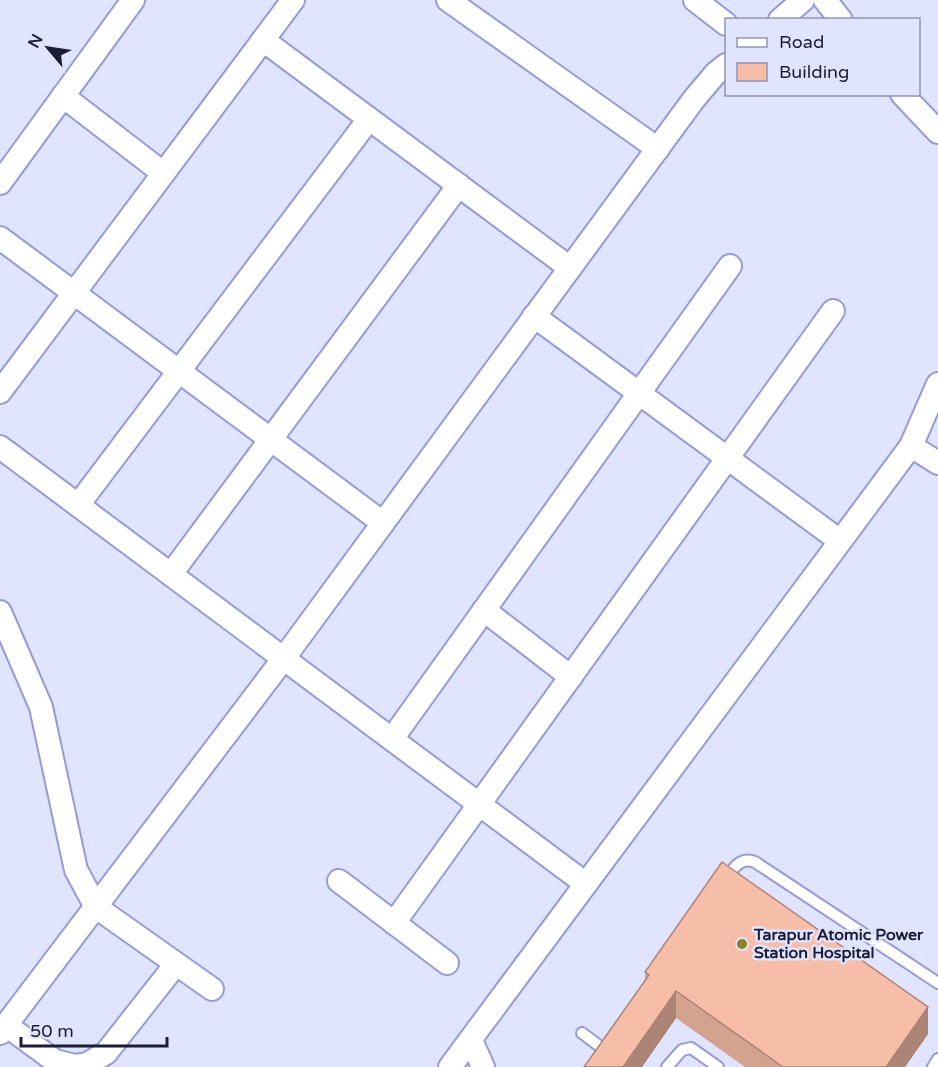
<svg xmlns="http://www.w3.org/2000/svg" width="938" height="1067" font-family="'Varela Round',sans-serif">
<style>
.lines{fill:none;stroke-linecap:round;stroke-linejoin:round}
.lane-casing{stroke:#959ad8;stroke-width:14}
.street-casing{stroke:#959ad8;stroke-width:26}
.lane{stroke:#fff;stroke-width:10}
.street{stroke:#fff;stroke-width:22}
.wall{fill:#d4a390}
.shaded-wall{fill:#ac8476}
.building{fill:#f6bda8;stroke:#ac8476;stroke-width:1.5}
.poi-dot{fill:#8e8028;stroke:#e1e4ff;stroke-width:2}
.labels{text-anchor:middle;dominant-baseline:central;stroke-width:5;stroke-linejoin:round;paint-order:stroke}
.poi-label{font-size:16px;font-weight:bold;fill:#1c1d35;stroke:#e1e4ff;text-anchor:start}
</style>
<rect width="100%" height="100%" fill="#e1e4ff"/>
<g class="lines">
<g class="lane-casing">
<g id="lane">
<path d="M725 880C733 869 740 856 755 862L938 983"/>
<path d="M582 1033 606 1051"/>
<path d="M667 1067 682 1050 691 1048 718 1067"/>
<path d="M933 1067 938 1059"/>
</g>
</g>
<g class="street-casing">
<g id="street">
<path d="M448 0 658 149"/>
<path d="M695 0 726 24"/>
<path d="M825 0 841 20"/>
<path d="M780 20 803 0"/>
<path d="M263 40 570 268"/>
<path d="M902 94 938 132"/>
<path d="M63 96 163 173"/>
<path d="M0 183 133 0"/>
<path d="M0 238 383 523"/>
<path d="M534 316 840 541"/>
<path d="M0 392 293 0"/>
<path d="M911 446 938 463"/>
<path d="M0 447 586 884"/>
<path d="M78 505 369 119"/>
<path d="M171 574 459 185"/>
<path d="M484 610 571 677"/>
<path d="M0 612 41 707 76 870 96 907 212 989"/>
<path d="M392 739 730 266"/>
<path d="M339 881 447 963"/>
<path d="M394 923 833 311"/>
<path d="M6 1025 55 1061 75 1066 87 1064 106 1053 176 964"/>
<path d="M0 1033 284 658 694 99 716 73 726 65"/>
<path d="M471 1040 483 1067"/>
<path d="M450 1067 911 446 938 384"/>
</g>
</g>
<use href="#lane" class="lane"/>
<use href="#street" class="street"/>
</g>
<path class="wall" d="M645 972 928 1034 905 1067H745L676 1018 642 1067H584L645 980Z"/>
<g class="shaded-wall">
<path d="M676 991V1018L642 1067H623Z"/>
<path d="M928 1007V1034L905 1067H886Z"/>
</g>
<path class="building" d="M722 862 928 1007 886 1067H783L676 991 623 1067H584L649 975 645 972Z"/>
<circle class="poi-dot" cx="742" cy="944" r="6"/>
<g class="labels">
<g class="poi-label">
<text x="754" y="935">Tarapur Atomic Power<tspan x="754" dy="18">Station Hospital</tspan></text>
</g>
</g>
<rect x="725" y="18" width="195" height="78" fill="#e1e4ff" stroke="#9294ae" stroke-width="1.5"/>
<rect x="737" y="38" width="30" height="9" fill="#ffffff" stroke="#9294ae" stroke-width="1.5"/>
<text x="779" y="48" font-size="18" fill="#1c1d35">Road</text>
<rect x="737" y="63" width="30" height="18" fill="#f6bda8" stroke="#9294ae" stroke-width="1.5"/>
<text x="779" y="78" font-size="18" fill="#1c1d35">Building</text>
<g transform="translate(48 48) rotate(299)" stroke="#e1e4ff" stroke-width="4.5" paint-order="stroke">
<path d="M0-4.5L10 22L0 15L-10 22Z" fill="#1c1d35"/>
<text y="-9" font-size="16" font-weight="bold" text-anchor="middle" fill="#1c1d35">N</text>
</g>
<path d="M21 1037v9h146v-9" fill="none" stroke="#1c1d35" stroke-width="3"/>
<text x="30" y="1037" font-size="18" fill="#1c1d35" stroke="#e1e4ff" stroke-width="4.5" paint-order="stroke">50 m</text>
</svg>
